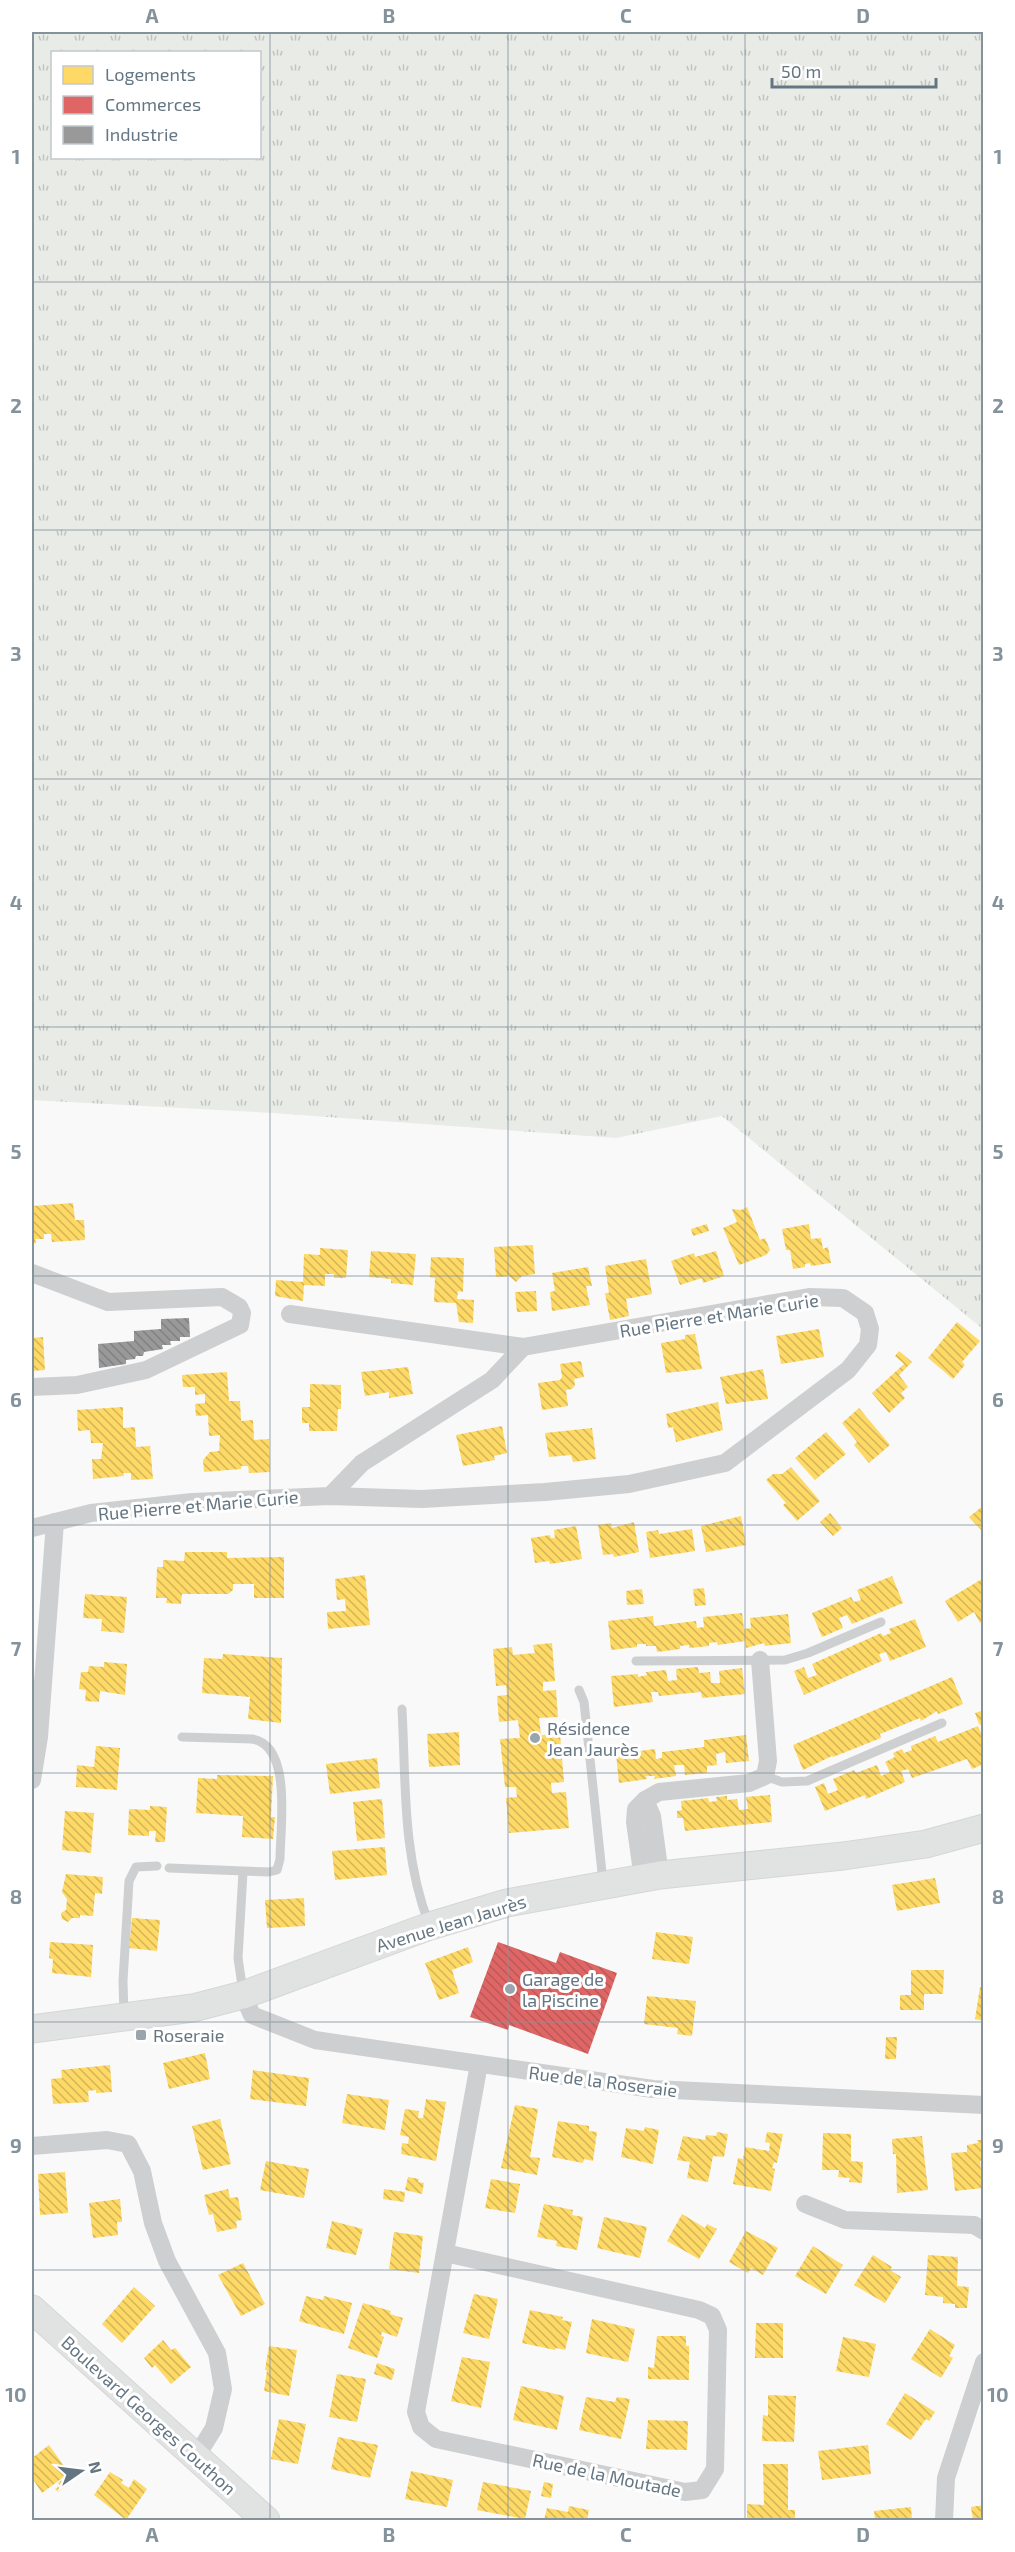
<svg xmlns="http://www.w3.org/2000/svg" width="1015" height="2552" font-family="'Exo 2',sans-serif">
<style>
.grass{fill:url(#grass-tufts);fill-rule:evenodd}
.homes{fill:url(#homes-back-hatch)}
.shops{fill:url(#shops-back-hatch)}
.industry{fill:url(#industry-back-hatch)}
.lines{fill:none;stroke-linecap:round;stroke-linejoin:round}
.secondary-casing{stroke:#d5d6d7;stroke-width:29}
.lane{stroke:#cecfd0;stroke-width:9}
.street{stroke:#cecfd0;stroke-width:18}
.secondary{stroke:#e1e2e2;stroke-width:27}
.grid{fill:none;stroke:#84929c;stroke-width:1.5;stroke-opacity:0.55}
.poi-dot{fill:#99a4ac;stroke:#fff;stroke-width:2}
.labels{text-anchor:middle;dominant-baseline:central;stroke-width:6;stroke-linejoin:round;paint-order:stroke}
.street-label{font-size:18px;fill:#657683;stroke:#fff}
.poi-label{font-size:18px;fill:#657683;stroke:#fff;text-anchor:start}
.neatline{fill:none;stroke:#84929c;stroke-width:2}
.grid-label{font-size:20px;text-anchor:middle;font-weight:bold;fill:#84929c}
</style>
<defs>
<pattern id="grass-tufts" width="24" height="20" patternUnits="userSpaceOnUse" patternTransform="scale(1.5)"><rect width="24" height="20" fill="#e8ebe6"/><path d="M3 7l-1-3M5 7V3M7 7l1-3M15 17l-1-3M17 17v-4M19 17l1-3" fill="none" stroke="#c0c3c0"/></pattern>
<pattern id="homes-back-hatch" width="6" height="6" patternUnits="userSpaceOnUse" patternTransform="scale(1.5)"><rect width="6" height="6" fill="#ffd966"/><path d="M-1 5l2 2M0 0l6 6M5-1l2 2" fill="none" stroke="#d2b559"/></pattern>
<pattern id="shops-back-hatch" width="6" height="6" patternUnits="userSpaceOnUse" patternTransform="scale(1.5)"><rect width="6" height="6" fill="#e06666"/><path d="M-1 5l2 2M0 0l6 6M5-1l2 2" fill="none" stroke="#b95959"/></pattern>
<pattern id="industry-back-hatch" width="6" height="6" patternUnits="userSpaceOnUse" patternTransform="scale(1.5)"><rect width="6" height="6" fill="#999"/><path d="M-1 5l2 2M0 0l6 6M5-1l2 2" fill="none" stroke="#808182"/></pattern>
</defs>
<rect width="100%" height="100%" fill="#f9f9f9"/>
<path class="grass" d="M32 32H983V1329L722 1116 616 1138 273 1113 32 1100ZM52 52H260V158H52Z"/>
<g class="homes">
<path d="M73 1203 75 1220H84L85 1240 52 1242 51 1234H44V1239H35L36 1243 32 1244V1206Z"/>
<path d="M747 1207 760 1240 765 1238 770 1250 766 1255 739 1265 723 1228 737 1222 732 1209 741 1210Z"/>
<path d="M707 1224 709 1231 693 1236 691 1229Z"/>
<path d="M809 1224 811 1239 821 1238 823 1249 828 1247 831 1263 811 1266 810 1263 805 1264V1267L793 1269 790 1250H786L782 1229Z"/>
<path d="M533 1245 535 1274 522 1276 516 1282 509 1276 496 1277 494 1247Z"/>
<path d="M320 1248 348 1250 346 1278H334V1274H325V1286L304 1285 303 1301 275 1296 276 1280 303 1282 304 1254 320 1255Z"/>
<path d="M371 1251 416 1254 413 1285 391 1283V1279L369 1277Z"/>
<path d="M716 1251 724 1276 703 1283 702 1278 680 1285 671 1261 694 1253 695 1257Z"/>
<path d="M431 1257 464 1258 463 1292 458 1291 457 1299 474 1300 473 1323 459 1322 456 1303 434 1302 435 1278 430 1277Z"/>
<path d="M646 1259 652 1294 626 1299 629 1316 610 1320 605 1293H609L605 1266Z"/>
<path d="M588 1267 592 1286H586L590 1305 552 1311 550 1292 555 1291 552 1273Z"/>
<path d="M536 1291 537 1311 517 1312 515 1292Z"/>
<path d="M957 1322 980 1341 962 1362 965 1365 953 1379 928 1358Z"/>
<path d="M819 1329 824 1357 781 1364 776 1336Z"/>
<path d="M695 1334 702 1369 666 1373 661 1343 685 1339V1335Z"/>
<path d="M43 1337 45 1370 32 1371V1338Z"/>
<path d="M899 1351 912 1362 899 1375 908 1387 901 1393 905 1398 889 1413 872 1393 904 1364 895 1356Z"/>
<path d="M581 1361 584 1377 574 1379 575 1385 572 1389 566 1390 568 1406 542 1410 538 1383 560 1380 562 1377 560 1364Z"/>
<path d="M408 1367 413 1394 389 1398V1392L365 1396 361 1372Z"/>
<path d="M763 1369 768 1399 726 1404 720 1377Z"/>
<path d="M227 1372 229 1401H240L241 1421 253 1420 254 1440 269 1439 270 1472 249 1473 248 1466H241V1469L204 1472 203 1460 210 1452 219 1451 220 1435 209 1436 208 1415 196 1416 195 1404 205 1403V1394L195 1395V1387H183L182 1375Z"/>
<path d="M310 1384 341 1385V1409H338L337 1431H309V1423H302V1407H310Z"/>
<path d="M718 1402 723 1430 676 1442 673 1427 668 1428 666 1414Z"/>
<path d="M123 1407V1428L135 1427 136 1447 150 1446 153 1479 131 1480V1473H123L124 1476 93 1479 92 1459H101L103 1443H91L90 1430 78 1431 77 1410Z"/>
<path d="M859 1408 890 1445 869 1463 854 1445 857 1442 842 1423Z"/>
<path d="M502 1426 507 1453 494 1456 495 1460 463 1466 456 1435Z"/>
<path d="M592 1428 596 1459 573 1462 571 1455 549 1457 545 1433Z"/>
<path d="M826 1432 846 1454 815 1480 795 1458Z"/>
<path d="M791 1467 820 1501 797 1521 783 1505 786 1503 766 1480 773 1474H782Z"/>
<path d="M984 1505V1533L969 1517Z"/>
<path d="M830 1513 842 1528 833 1536 820 1522Z"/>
<path d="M741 1516 746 1545 706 1552 701 1526Z"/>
<path d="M634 1522 639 1552 614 1557 613 1554 603 1555 598 1525 611 1523 612 1528Z"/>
<path d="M576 1526 582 1559 550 1564 549 1561 535 1563 531 1538 550 1535 551 1538H555L554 1530Z"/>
<path d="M692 1529 695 1551 650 1558 646 1532 658 1530 659 1534Z"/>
<path d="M185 1552H227V1558L284 1557V1598H254V1584H233V1590L228 1594H182L181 1604 166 1603 167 1598H156L157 1567H163V1560L184 1561Z"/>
<path d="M365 1575 370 1625 328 1629 327 1612 346 1611 345 1599 337 1600 335 1579Z"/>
<path d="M892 1576 903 1603 852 1624 847 1615 839 1618 843 1628 822 1637 812 1613 851 1597 854 1602 861 1600 857 1590Z"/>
<path d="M982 1579 984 1620 980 1623 974 1612 958 1622 945 1601Z"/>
<path d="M704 1588 706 1605 695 1606 693 1589Z"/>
<path d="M642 1589 644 1604 627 1605 626 1591Z"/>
<path d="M85 1594 127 1597 124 1633 101 1631 102 1619 83 1618Z"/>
<path d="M742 1613 744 1629 751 1628 750 1618 788 1614 791 1643 765 1646 764 1643 746 1648 745 1641 718 1645 717 1642 709 1643V1646L689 1648V1645L680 1646V1649L657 1652 656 1646H646V1644H637V1647L611 1650 608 1621 653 1616 654 1626 696 1621 697 1628 704 1627 703 1617Z"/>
<path d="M915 1619 926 1647 890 1661 886 1652 879 1654 882 1661 804 1695 794 1671 804 1667 808 1678 817 1675 812 1664 881 1633 883 1636 891 1633 889 1629Z"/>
<path d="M552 1643 555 1681 543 1682V1691L556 1690 558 1717 539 1718 541 1735 560 1734 564 1782 551 1783 552 1793 566 1792 569 1828 509 1833 506 1798 517 1797 516 1787H505L500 1739 520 1738 518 1720 499 1722 497 1696 507 1695 506 1685 496 1686 493 1649 512 1647 513 1655 535 1653 533 1645Z"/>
<path d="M223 1654 282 1658 281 1723 248 1719 250 1697 202 1693 204 1658 222 1659Z"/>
<path d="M104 1662 127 1664 125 1695 100 1691 99 1702 85 1701 86 1690 79 1689 81 1672H88L89 1666 104 1667Z"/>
<path d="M698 1667 699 1673 710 1672 711 1683H720L719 1671 742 1668 745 1694 702 1698 701 1692 659 1696 658 1692H651L653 1702 614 1707 611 1676 638 1674V1677L647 1675 646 1672 666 1670 668 1681 677 1680 676 1669Z"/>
<path d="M952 1677 963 1704 938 1714 937 1711 921 1721 920 1718 880 1734 881 1738 833 1757 832 1756 803 1770 793 1745Z"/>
<path d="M984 1710V1727L979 1724 975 1713Z"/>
<path d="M978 1726 984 1740V1764L972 1769 967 1759 912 1778 908 1769 901 1771 905 1782 866 1799 865 1795 825 1811 815 1787 824 1783 828 1794 838 1790 833 1779 854 1770 856 1773 877 1765 881 1776 890 1772 885 1762 895 1757 893 1753 902 1749 904 1753 912 1750 911 1746 935 1736 938 1742Z"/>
<path d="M459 1732 460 1765 429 1767 427 1734Z"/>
<path d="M746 1735 749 1761 726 1763 725 1752 716 1754 717 1765 707 1766V1773L685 1775 684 1765H674L676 1776 654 1779 655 1776H646L647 1779 619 1783 616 1754 655 1749 656 1759 662 1758V1752L704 1747V1740Z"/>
<path d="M96 1746 120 1748 117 1790 76 1787 77 1765 94 1767Z"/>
<path d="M377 1758 380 1788 330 1794 326 1764Z"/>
<path d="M217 1775 273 1776 271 1817H275L273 1839 242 1837 243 1816 196 1813 198 1778 217 1779Z"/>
<path d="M770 1795 772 1822 685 1831 683 1818H677V1811L682 1810 681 1801 708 1798 709 1802 717 1801 716 1797 727 1796V1800L737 1799 739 1810 748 1809 746 1797Z"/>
<path d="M382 1799 385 1838 357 1841 353 1802Z"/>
<path d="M150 1806 167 1807 165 1842H155L156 1831H149V1836L128 1835 129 1809 150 1810Z"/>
<path d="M65 1811 94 1813 91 1853 62 1850Z"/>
<path d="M385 1847 387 1875 335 1880 332 1851Z"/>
<path d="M66 1874 103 1877 102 1894 95 1893 93 1916 80 1915V1918H72L68 1922 62 1919 61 1913 66 1910 67 1899 62 1892Z"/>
<path d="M935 1878 940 1903 897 1911 892 1885Z"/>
<path d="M304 1898 305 1926 267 1928 265 1900Z"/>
<path d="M132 1918 160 1920 157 1951 129 1948Z"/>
<path d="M656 1932 693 1937 689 1964 652 1959Z"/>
<path d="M50 1942 93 1945 91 1977 52 1973 53 1959 49 1958Z"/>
<path d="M468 1947 473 1962 452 1970 459 1993 439 2000 425 1963Z"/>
<path d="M911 1970H944L943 1994H924V2010H900V1995H911Z"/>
<path d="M980 1987 984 1988V2021L975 2019Z"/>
<path d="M647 1996 696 2001 692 2036 677 2034 678 2028 644 2024Z"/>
<path d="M886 2037H897L896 2059H885Z"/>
<path d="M205 2053 210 2079 169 2089 163 2063Z"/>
<path d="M110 2065 112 2092 96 2093V2090L88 2091 89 2102 53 2104 51 2079 62 2078 61 2070Z"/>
<path d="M253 2070 309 2078 306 2106 250 2099Z"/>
<path d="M347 2094 389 2100 385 2130 342 2123Z"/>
<path d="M426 2099 446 2102 436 2161 401 2154 402 2143 408 2144 409 2137 400 2135 405 2109 419 2111 418 2118H423Z"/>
<path d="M515 2105 538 2109 530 2157 540 2158 537 2175 501 2168Z"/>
<path d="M220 2119 231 2164 203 2170 192 2126Z"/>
<path d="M558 2121 589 2126V2131L597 2132 593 2161 584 2159 583 2163 552 2157Z"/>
<path d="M645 2127 659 2130 653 2164 621 2157 626 2128 644 2131Z"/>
<path d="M717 2132 728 2134 724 2157 713 2156 708 2182 687 2178 690 2162 677 2160 683 2136 705 2140 706 2135 716 2136Z"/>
<path d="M767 2132 783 2134 777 2163 774 2162 772 2168 775 2169 771 2191 733 2184 738 2158 743 2159 745 2147 769 2151 770 2143 765 2142Z"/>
<path d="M823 2133 851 2134V2161L863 2162 862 2183 849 2182 850 2178 838 2177 839 2170H822Z"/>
<path d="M922 2136 928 2190 897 2193 896 2154H893L892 2139Z"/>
<path d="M977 2140H984V2161H980L983 2188 955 2191 951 2153 967 2152V2145L978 2143Z"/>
<path d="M266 2161 309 2169 304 2198 260 2190Z"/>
<path d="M65 2172 68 2213 40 2215 38 2174Z"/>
<path d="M408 2177 419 2179 418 2182 424 2183 422 2194 405 2190Z"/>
<path d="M491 2179 520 2184 515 2213 485 2208Z"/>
<path d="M228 2189 230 2198 238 2197 242 2220 236 2221 237 2228 217 2232 213 2214 209 2215 204 2195Z"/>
<path d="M384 2189 405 2192 404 2202 383 2199Z"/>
<path d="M120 2199 122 2222H117L118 2235 93 2238 89 2203Z"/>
<path d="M544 2204 573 2210 572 2215 583 2217 577 2250 556 2246 557 2241 537 2237Z"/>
<path d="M682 2214 705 2228 707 2224 717 2229 699 2259 667 2241Z"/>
<path d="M604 2217 647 2227 640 2258 597 2248Z"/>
<path d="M332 2221 363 2229 356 2255 326 2248Z"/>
<path d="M746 2231 778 2248 763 2275 751 2268 748 2273 729 2262Z"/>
<path d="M394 2232 423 2236 419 2273 389 2269Z"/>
<path d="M813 2246 843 2265 826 2294 795 2276Z"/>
<path d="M873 2255 892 2267 890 2270 901 2277 885 2303 854 2285Z"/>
<path d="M928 2255 958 2257 957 2286 969 2287 967 2308H955V2304L943 2303V2297L925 2295Z"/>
<path d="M243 2263 265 2304 241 2316 218 2275Z"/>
<path d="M134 2287 155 2306 122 2343 102 2324Z"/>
<path d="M474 2294 498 2299 489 2339 463 2333Z"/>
<path d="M306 2296 323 2300 324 2296 352 2303 344 2334 299 2321Z"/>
<path d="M363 2303 391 2311 390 2314 403 2318 397 2337 382 2332 381 2336 384 2337 377 2358 348 2348Z"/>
<path d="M530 2310 563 2317 562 2320 572 2322 565 2350 556 2348 555 2350 522 2343Z"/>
<path d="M592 2319 635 2329 628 2362 586 2353Z"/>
<path d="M756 2323H783V2358H755Z"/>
<path d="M930 2329 955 2345 949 2356 953 2358 941 2378 911 2359Z"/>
<path d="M657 2336H686V2346H689V2380L648 2379V2367L654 2368Z"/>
<path d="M843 2337 876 2344 869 2377 836 2371Z"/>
<path d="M163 2340 171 2350 175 2348 191 2367 171 2384 155 2365 152 2368 144 2358Z"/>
<path d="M269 2346 297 2350 289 2396 264 2391 267 2370H265Z"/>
<path d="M462 2357 490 2362 481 2408 451 2401Z"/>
<path d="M377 2363 395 2369 392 2380 374 2374Z"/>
<path d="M337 2374 366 2379 357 2422 329 2417Z"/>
<path d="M521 2386 564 2396 557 2430 513 2420Z"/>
<path d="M905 2393 935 2412 929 2421 926 2419 911 2440 886 2424Z"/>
<path d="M768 2395 796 2396 794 2442 762 2441 763 2415 768 2416Z"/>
<path d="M586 2397 615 2402 617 2397 630 2399 621 2439 579 2430Z"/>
<path d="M279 2419 306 2424 298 2464 271 2459Z"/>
<path d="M648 2420 688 2421 687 2450 646 2449Z"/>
<path d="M338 2437 378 2445 370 2478 331 2469Z"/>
<path d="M49 2445 69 2473 42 2493 32 2478V2458Z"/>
<path d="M868 2445 871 2474 822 2480 818 2451Z"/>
<path d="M763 2464H788V2510H795V2520L747 2519V2504L764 2505Z"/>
<path d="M411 2471 453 2480 447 2507 405 2499Z"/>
<path d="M110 2472 123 2480 121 2483 129 2488 134 2479 147 2489 126 2520 94 2495Z"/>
<path d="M67 2476 71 2482 58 2492 55 2489 60 2486 58 2483Z"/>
<path d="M483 2482 531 2491 525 2519 477 2510Z"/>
<path d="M544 2482 553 2484 551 2498 541 2496Z"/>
<path d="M984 2505V2520H973L971 2507Z"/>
<path d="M569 2506 589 2510 587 2520H544L547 2508 568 2512Z"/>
<path d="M911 2507 912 2520H875L874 2511Z"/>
</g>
<path class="shops" d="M498 1942 556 1963 560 1952 617 1973 588 2054 509 2025 508 2030 470 2017Z"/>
<path class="industry" d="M189 1318 190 1337H180V1341H170L171 1345H162L163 1349 144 1352 143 1356H136L135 1359 126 1360V1364L99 1368 98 1344 134 1341V1331L161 1329V1319Z"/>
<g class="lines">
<g class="secondary-casing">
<g id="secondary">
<path d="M32 2029 193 2008 243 1995 430 1926 507 1903 660 1875 843 1856 926 1844 984 1828"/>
<path d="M32 2309 266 2520"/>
</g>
</g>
<g class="lane">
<path d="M636 1661 785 1660 808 1653 881 1622"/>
<path d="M579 1690 584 1702 603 1882"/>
<path d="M402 1709C406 1781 402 1855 429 1924"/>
<path d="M765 1776 782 1782 807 1781 942 1723"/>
<path d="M169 1868 269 1872 277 1870 280 1859C280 1829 293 1745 252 1739L182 1737"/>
<path d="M243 1992 238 1958 243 1872"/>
<path d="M124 2016 123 1981 129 1881 136 1867 157 1866"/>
</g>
<g class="street">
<path d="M32 1273 108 1302 222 1297 239 1307 242 1313 240 1325 146 1370 77 1385 32 1387"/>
<path d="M290 1314 523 1347"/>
<path d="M32 1528 91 1513 192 1502 330 1496 422 1499 545 1492 629 1484 725 1463 848 1370 868 1345 870 1329 865 1313 843 1298 809 1297 523 1347 492 1380 362 1463 330 1496"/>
<path d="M32 1780 39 1737 55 1522"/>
<path d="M645 1800 652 1816 660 1875"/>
<path d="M643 1879 635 1822 636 1809 645 1800 659 1792 749 1783 765 1776 768 1761 760 1660"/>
<path d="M243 1995 252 2015 315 2040 653 2089 984 2105"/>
<path d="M32 2146 107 2140 128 2144 142 2171 153 2223 167 2261 217 2353 223 2389 214 2428 196 2457"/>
<path d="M805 2204 845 2220 974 2225 984 2231"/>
<path d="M445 2253 699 2310 712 2316 718 2330 715 2469 702 2490 685 2492 436 2439 421 2427 416 2412 479 2064"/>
<path d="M944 2520 946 2478 984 2362"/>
</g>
<use href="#secondary" class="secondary"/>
</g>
<path class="grid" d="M270 32V2520M508 32V2520M745 32V2520M32 282H984M32 530H984M32 779H984M32 1027H984M32 1276H984M32 1525H984M32 1773H984M32 2022H984M32 2270H984"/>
<g class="poi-dot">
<circle cx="535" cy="1738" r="6"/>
<circle cx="510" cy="1989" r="6"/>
<rect x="135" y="2029" width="12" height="12" rx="3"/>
</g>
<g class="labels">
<g class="street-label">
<text transform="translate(719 1315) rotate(-9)">Rue Pierre et Marie Curie</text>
<text transform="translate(198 1505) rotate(-5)">Rue Pierre et Marie Curie</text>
<text transform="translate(451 1923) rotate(-17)">Avenue Jean Jaurès</text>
<text transform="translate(603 2081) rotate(7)">Rue de la Roseraie</text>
<text transform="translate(149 2415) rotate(42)">Boulevard Georges Couthon</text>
<text transform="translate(607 2475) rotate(12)">Rue de la Moutade</text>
</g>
<g class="poi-label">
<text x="547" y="1728">Résidence<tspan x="547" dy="21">Jean Jaurès</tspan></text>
<text x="522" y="1979">Garage de<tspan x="522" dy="21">la Piscine</tspan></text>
<text x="153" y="2035">Roseraie</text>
</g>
</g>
<rect width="1015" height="2552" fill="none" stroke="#ffffff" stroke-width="66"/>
<rect x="51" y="51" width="210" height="108" fill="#ffffff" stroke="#c1c8cd" stroke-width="1.5"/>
<rect x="63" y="66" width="30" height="18" fill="#ffd966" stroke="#c1c8cd" stroke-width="1.5"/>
<text x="105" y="81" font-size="18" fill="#657683">Logements</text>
<rect x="63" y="96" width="30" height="18" fill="#e06666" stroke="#c1c8cd" stroke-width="1.5"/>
<text x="105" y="111" font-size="18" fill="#657683">Commerces</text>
<rect x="63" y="126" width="30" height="18" fill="#999999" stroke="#c1c8cd" stroke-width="1.5"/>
<text x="105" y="141" font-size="18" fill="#657683">Industrie</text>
<g transform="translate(81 2471) rotate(76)" stroke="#ffffff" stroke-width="4.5" paint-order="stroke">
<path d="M0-4.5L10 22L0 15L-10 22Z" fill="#657683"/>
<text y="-9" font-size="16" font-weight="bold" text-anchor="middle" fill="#657683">N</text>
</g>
<path d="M772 78v9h164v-9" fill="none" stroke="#657683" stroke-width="3"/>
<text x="781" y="78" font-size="18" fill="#657683" stroke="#ffffff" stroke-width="4.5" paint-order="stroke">50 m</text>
<rect x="33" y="33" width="949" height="2486" class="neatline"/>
<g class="grid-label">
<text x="152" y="23">A</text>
<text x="389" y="23">B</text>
<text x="626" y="23">C</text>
<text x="863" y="23">D</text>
<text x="16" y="164">1</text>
<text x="998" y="164">1</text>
<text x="16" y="413">2</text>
<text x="998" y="413">2</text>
<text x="16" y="661">3</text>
<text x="998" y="661">3</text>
<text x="16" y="910">4</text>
<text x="998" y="910">4</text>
<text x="16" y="1159">5</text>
<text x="998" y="1159">5</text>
<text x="16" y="1407">6</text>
<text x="998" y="1407">6</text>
<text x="16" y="1656">7</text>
<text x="998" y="1656">7</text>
<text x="16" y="1904">8</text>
<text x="998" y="1904">8</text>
<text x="16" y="2153">9</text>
<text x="998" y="2153">9</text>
<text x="16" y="2402">10</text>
<text x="998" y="2402">10</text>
<text x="152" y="2542">A</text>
<text x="389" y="2542">B</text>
<text x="626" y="2542">C</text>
<text x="863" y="2542">D</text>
</g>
</svg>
